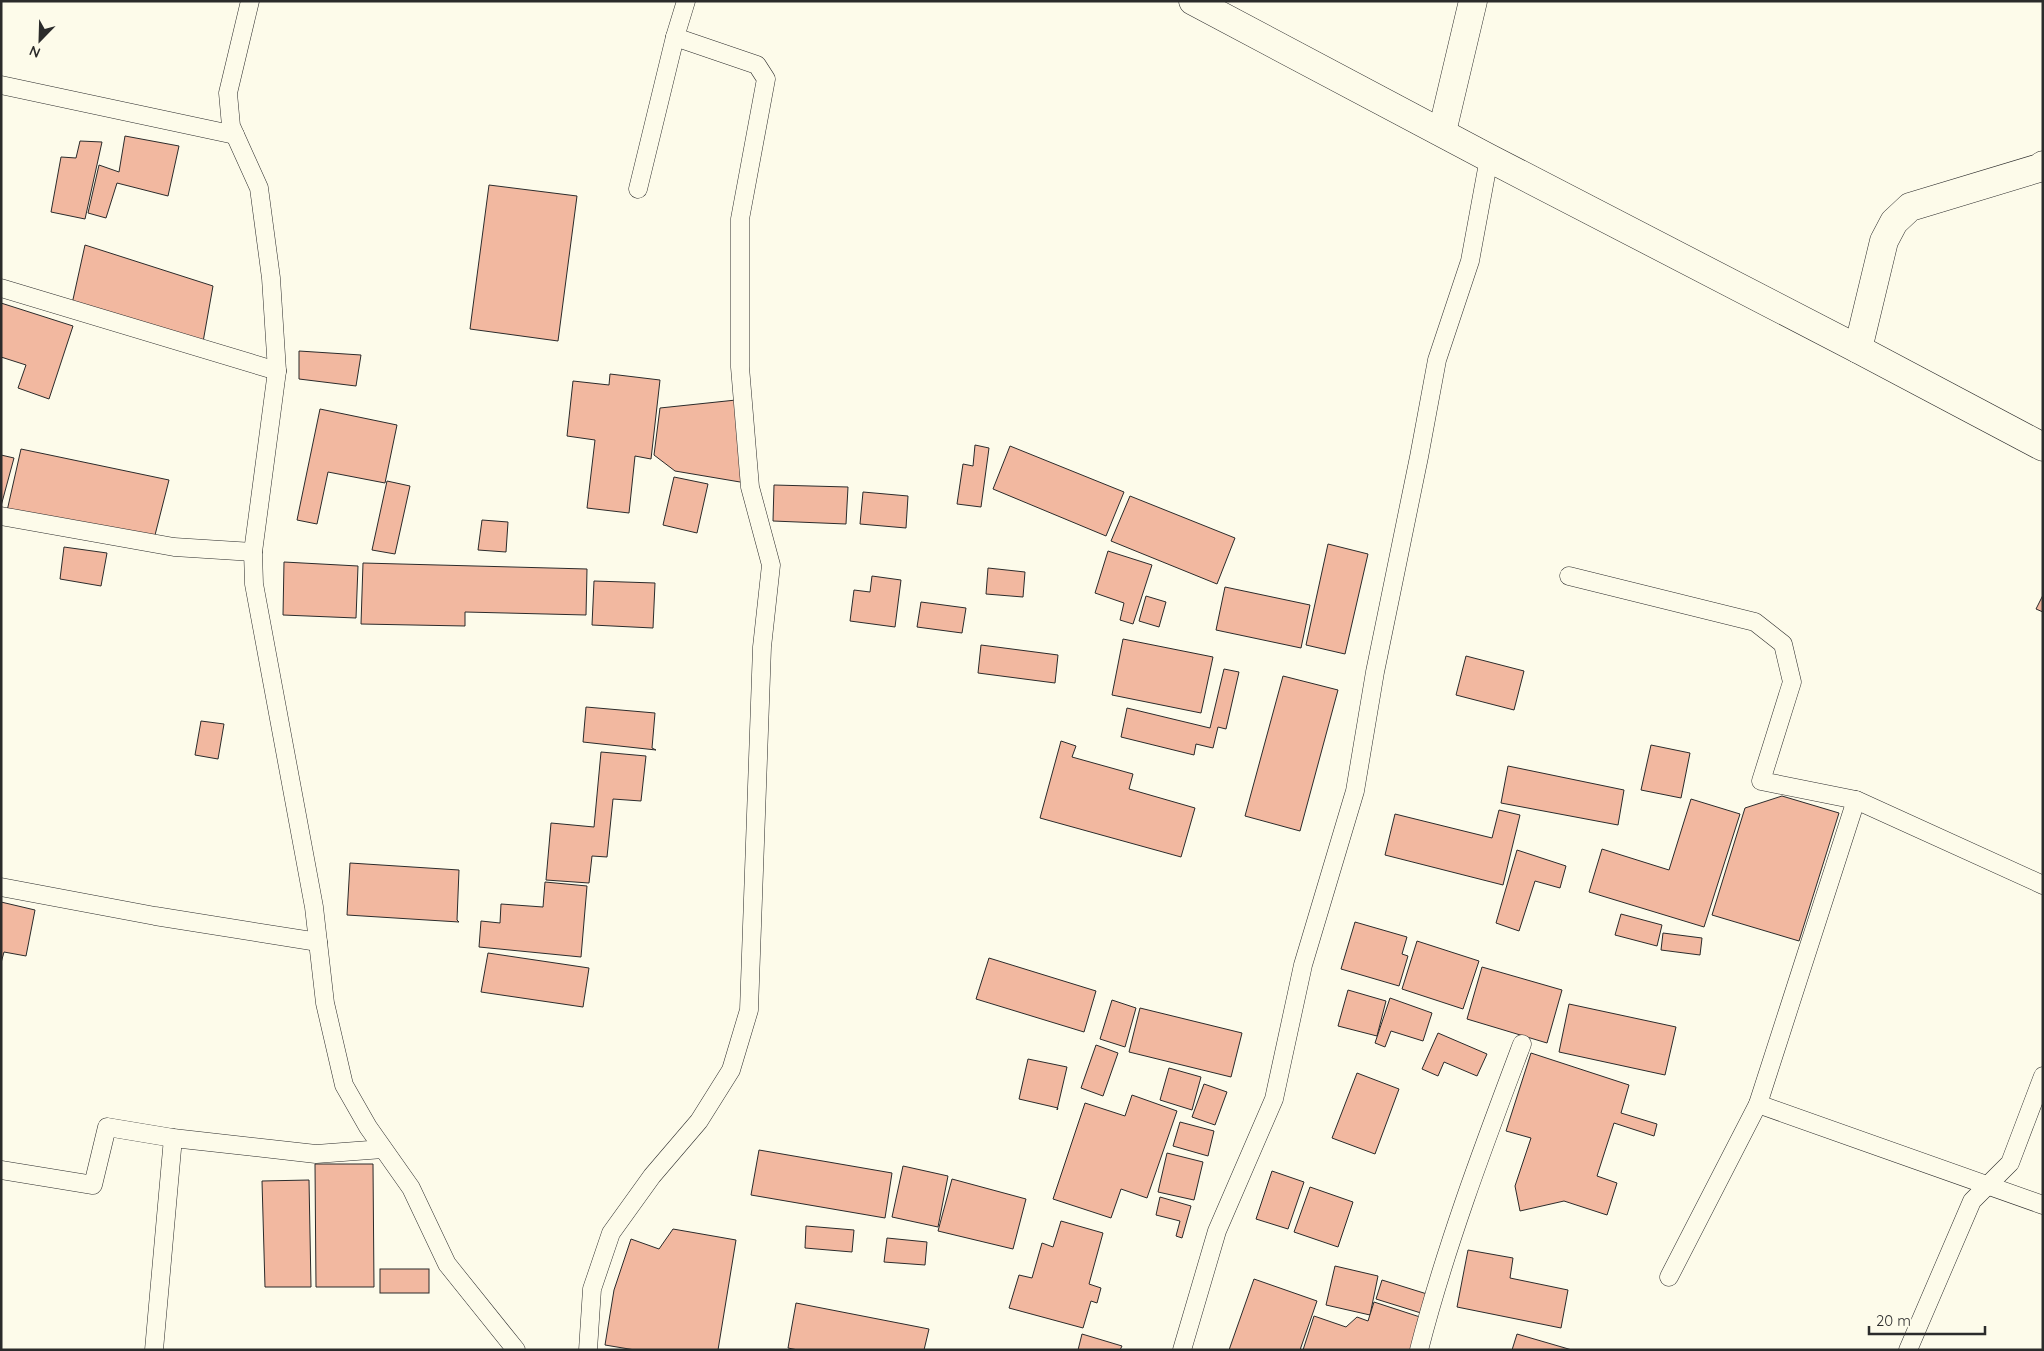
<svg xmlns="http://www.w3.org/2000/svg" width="2044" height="1351" font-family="Quicksand,sans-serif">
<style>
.building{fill:#f2b8a0;stroke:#2b2b2b}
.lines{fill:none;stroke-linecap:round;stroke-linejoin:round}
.service-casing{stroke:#2b2b2b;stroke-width:19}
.minor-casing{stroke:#2b2b2b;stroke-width:29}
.service{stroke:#fdfbea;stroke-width:18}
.minor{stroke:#fdfbea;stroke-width:28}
</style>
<rect width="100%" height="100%" fill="#fdfbea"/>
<g class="building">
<path d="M125 136 179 146 168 196 117 183 106 218 88 213 99 165 119 172Z"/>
<path d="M80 141 102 142 85 219 51 212 61 157 76 158Z"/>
<path d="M489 185 577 196 558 341 470 329Z"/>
<path d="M85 245 213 286 203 342 72 304Z"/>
<path d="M1 303 73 326 49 399 18 388 26 365 1 357Z"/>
<path d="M299 351 361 355 356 386 299 379Z"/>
<path d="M610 374 660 380 651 459 635 456 629 513 587 508 595 440 567 436 573 381 609 385Z"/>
<path d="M736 400 746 483 675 471 654 455 660 408Z"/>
<path d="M320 409 397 425 385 483 328 472 317 524 297 520Z"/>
<path d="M975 445 989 448 981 507 957 504 963 464 973 466Z"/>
<path d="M1010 446 1124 492 1106 536 993 489Z"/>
<path d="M21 449 169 480 154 539 7 511Z"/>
<path d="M1 455 14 458 1 506Z"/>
<path d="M674 477 708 484 697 533 663 525Z"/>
<path d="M387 481 410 486 395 554 372 550Z"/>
<path d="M774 485 848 487 846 524 773 521Z"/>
<path d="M863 492 908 496 906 528 860 524Z"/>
<path d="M1130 496 1235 538 1217 584 1111 541Z"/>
<path d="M482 520 508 522 506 552 478 550Z"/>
<path d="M1328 544 1368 554 1345 654 1306 645Z"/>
<path d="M64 547 107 553 101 586 60 579Z"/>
<path d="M1108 551 1152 565 1133 624 1120 620 1124 603 1095 593Z"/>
<path d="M284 562 358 566 356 618 283 615Z"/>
<path d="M363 563 587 569 586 615 465 612V626L361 624Z"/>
<path d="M988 568 1025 572 1023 597 986 594Z"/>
<path d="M872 576 901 580 895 627 850 621 854 590 870 592Z"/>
<path d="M594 581 655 583 653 628 592 625Z"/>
<path d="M1225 587 1310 605 1301 648 1216 630Z"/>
<path d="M2043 595V612L2036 609Z"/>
<path d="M1146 596 1166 602 1159 627 1139 621Z"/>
<path d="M921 602 966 608 962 633 917 627Z"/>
<path d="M1123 639 1213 657 1201 713 1112 695Z"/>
<path d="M981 645 1058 655 1055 683 978 673Z"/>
<path d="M1466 656 1524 671 1514 710 1456 695Z"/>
<path d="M1224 669 1239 672 1226 729 1218 727 1213 748 1196 744 1194 755 1121 737 1127 708 1210 728Z"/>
<path d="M1283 676 1338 690 1300 831 1245 816Z"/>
<path d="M586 707 655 713 652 748 656 750 583 742Z"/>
<path d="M201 721 224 724 218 759 195 755Z"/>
<path d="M1061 741 1076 746 1072 757 1133 774 1129 789 1195 808 1181 857 1040 818Z"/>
<path d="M1651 745 1690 753 1681 798 1641 790Z"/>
<path d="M601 752 646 756 641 801 613 799 607 857 592 856 589 883 546 880 551 823 594 827Z"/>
<path d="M1508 766 1624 790 1618 825 1501 803Z"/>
<path d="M1782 796 1839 813 1799 941 1712 915 1745 808Z"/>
<path d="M1691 799 1740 814 1704 927 1589 892 1602 849 1669 870Z"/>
<path d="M1499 810 1520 815 1503 885 1385 855 1395 814 1492 838Z"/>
<path d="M1517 850 1566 866 1560 888 1535 881 1519 931 1496 923Z"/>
<path d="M350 863 459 870 457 920 459 922 347 915Z"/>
<path d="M545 882 587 886 581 957 479 947 481 921 500 923 501 904 543 907Z"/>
<path d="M1 902 35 910 26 956 4 952 1 963Z"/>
<path d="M1621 914 1662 925 1657 946 1615 935Z"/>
<path d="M1355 922 1407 937 1402 954 1408 956 1399 986 1341 969Z"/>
<path d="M1663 933 1702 938 1700 955 1661 950Z"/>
<path d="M1417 941 1479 961 1463 1009 1402 989Z"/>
<path d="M488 953 589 968 583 1007 481 992Z"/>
<path d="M989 958 1096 991 1084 1032 976 999Z"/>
<path d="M1482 967 1562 990 1547 1043 1467 1019Z"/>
<path d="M1348 990 1386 1001 1377 1036 1338 1026Z"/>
<path d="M1390 998 1432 1013 1423 1041 1391 1031 1385 1047 1375 1043Z"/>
<path d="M1112 1000 1136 1008 1125 1047 1100 1039Z"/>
<path d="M1569 1004 1676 1027 1665 1075 1559 1052Z"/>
<path d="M1140 1008 1242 1033 1231 1077 1129 1052Z"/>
<path d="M1438 1033 1487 1054 1477 1076 1444 1062 1438 1076 1422 1069Z"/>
<path d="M1096 1045 1118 1053 1103 1096 1081 1088Z"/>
<path d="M1531 1053 1629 1085 1621 1113 1657 1124 1654 1136 1614 1123 1597 1176 1617 1183 1607 1215 1564 1201 1520 1211 1515 1186 1531 1138 1506 1131Z"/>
<path d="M1028 1059 1067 1067 1057 1110 1058 1108 1019 1099Z"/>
<path d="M1169 1068 1201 1077 1192 1110 1160 1100Z"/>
<path d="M1357 1073 1399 1089 1375 1154 1332 1138Z"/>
<path d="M1204 1084 1227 1092 1215 1125 1192 1117Z"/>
<path d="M1132 1095 1177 1111 1147 1198 1121 1189 1111 1218 1053 1199 1085 1103 1125 1116Z"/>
<path d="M1180 1122 1214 1131 1208 1156 1173 1146Z"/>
<path d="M759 1150 892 1173 885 1218 751 1195Z"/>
<path d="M1167 1153 1203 1162 1194 1200 1158 1192Z"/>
<path d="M315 1164H373L374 1287H316Z"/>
<path d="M903 1166 948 1176 938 1227 892 1217Z"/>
<path d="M1272 1171 1304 1182 1288 1229 1256 1219Z"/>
<path d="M952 1179 1026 1199 1013 1249 938 1231Z"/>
<path d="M309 1180 311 1287H265L262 1181Z"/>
<path d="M1310 1187 1353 1202 1338 1247 1294 1232Z"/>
<path d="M1160 1197 1191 1206 1182 1238 1176 1236 1180 1221 1156 1215Z"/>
<path d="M1061 1221 1103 1233 1089 1284 1101 1288 1097 1303 1091 1301 1083 1328 1009 1308 1019 1275 1032 1278 1042 1243 1053 1247Z"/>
<path d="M806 1226 854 1230 852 1252 805 1248Z"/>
<path d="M673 1229 736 1240 718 1350H635L605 1345 614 1290 631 1239 659 1249Z"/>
<path d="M887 1238 927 1242 925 1265 884 1262Z"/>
<path d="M1468 1250 1513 1258 1510 1278 1568 1290 1561 1328 1457 1307Z"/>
<path d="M1335 1266 1378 1276 1370 1315 1326 1305Z"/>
<rect x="380" y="1269" width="49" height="24"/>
<path d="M1254 1279 1317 1301 1300 1350H1229Z"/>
<path d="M1382 1280 1427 1294 1421 1313 1376 1299Z"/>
<path d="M1374 1302 1423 1318 1413 1350H1303L1314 1316 1346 1327 1357 1317 1368 1321Z"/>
<path d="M796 1303 929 1329 924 1350H798L788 1348Z"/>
<path d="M1082 1334 1122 1346 1120 1350H1078Z"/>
<path d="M1517 1334 1572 1350H1512Z"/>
</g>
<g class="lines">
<g class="service-casing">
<g id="service">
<path d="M250 1 228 93 231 126 259 188 271 278 277 371 253 552 254 584 314 907 325 1003 344 1085 368 1127 411 1188 447 1264 516 1350"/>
<path d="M1 85 235 135"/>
<path d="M638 189 675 37 686 1"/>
<path d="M1 288 277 371"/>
<path d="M1 516 174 547 253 552"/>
<path d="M1569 576 1755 622 1783 644 1792 682 1761 781 1856 800 2043 885"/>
<path d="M1 887 155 916 318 942"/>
<path d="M1758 1104 2043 1205"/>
<path d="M1 1170 93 1185 107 1127 173 1138 316 1154 383 1149"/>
<path d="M1669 1277 1758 1104 1856 800"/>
<path d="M154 1350 173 1138"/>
<path d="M588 1350 592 1289 611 1233 652 1176 699 1121 731 1070 749 1010 762 647 771 565 750 487 740 367V219L766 79 757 65 675 37"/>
<path d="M1182 1350 1217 1231 1274 1099 1303 965 1355 791 1375 672 1419 457 1437 360 1470 261 1489 158"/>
<path d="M1419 1350C1446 1245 1484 1145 1522 1044"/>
<path d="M1908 1350 1972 1201 2010 1163 2043 1076"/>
</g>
</g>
<g class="minor-casing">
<g id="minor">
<path d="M1193 1 1489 158 1858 349 2043 447"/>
<path d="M1442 132 1473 1"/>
<path d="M1858 349 1884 241 1894 222 1910 207 2039 168 2043 165"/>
</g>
</g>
<use href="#service" class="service"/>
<use href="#minor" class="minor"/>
</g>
<rect width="2044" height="1351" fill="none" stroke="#2b2b2b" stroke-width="5"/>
<g transform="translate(40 40) rotate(203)" stroke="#fdfbea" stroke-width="4" paint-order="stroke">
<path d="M0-4L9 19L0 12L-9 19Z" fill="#2b2b2b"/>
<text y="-8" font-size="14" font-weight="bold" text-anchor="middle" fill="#2b2b2b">N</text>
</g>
<path d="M1869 1326v8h116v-8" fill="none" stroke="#2b2b2b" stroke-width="2.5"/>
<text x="1876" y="1326" font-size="15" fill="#2b2b2b" stroke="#fdfbea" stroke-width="4" paint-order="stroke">20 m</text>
</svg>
